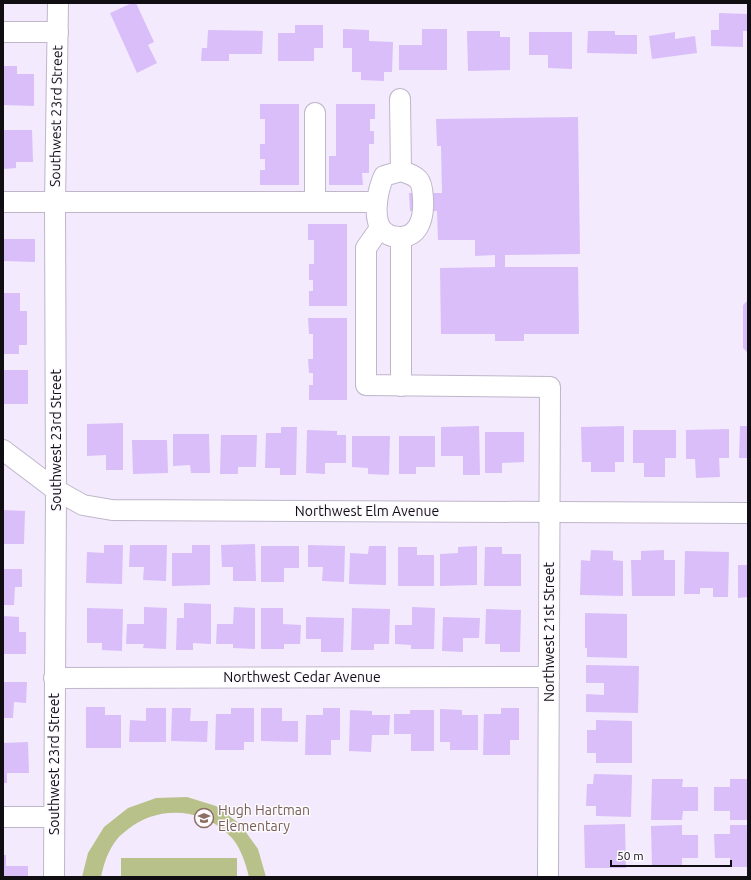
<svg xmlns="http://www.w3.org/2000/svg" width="751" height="880" font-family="Ubuntu,sans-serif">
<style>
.green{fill:#b9c18a}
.building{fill:#dabef9}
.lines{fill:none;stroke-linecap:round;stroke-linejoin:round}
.minor-casing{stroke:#bfb6ca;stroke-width:22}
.minor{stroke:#fff;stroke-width:20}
.labels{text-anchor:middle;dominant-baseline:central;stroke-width:3;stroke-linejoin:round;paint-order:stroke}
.street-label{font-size:14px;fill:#100d13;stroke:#fcfafe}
.education-label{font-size:14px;fill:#785e54;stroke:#fcfafe;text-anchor:start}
</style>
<rect width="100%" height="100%" fill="#f3eafe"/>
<g class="green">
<path d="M187 797 216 806 240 824 258 849 266 877H249C245 861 240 845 228 834 200 807 156 806 127 830 124 833 120 835 118 838 108 850 104 863 101 877H82L88 853 104 827 128 808 156 798Z"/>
<rect x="121" y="858" width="116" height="19"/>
</g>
<g class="building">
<path d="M132 3H136L154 42 148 45 157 63 137 73 110 13Z"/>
<path d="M719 13 748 14V31H743V47L711 46V30H719Z"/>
<path d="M295 25H323V48H314V61H278V33H295Z"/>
<path d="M343 29 369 30V41L393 42 392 72H384V81L361 80V72H352V48H343Z"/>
<path d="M422 29H447V70H399V45H422Z"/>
<path d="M208 30 263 31 262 54H229V61H201L202 48H207Z"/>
<path d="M467 31H500V37H510V70L468 71Z"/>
<path d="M588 31H615V35H637V54L587 53Z"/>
<path d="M529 32H572V69L548 68V55H529Z"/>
<path d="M675 32V39L695 36 697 53 652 59 649 36Z"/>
<path d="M3 66H17V74H34V106L3 105Z"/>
<path d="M260 104H299V185H260V170H265V159H260V144H265V119H260Z"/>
<path d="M336 104H375V119H370V131H374V144H369V173H362L363 185H329V156H336Z"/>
<path d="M578 117 580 254 505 255V267H578L579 334H524V341H495V334H441L440 268 495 267V255L475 256V240H438L437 211H410L409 193H442L441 146H437L436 119Z"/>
<path d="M3 130H32L33 162H16V168L3 169Z"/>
<path d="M308 224H347V306H309V291H313V280H309V264H314V240H308Z"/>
<path d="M3 239H35V262L3 261Z"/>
<path d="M3 293H20V311H27V345H19V354H3Z"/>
<path d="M748 300V353L743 348V305Z"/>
<path d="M308 318H347V400H309V385H313V373H309L308 359H313V334H309Z"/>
<rect x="3" y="370" width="25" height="34"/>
<path d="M123 423V470H106V455L87 456V424Z"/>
<path d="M479 426 480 475H463V456H441V427Z"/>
<path d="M624 426V462H615V472H591V462H582L581 427Z"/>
<path d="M740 426H748V458H739Z"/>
<path d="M281 427H297L296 475H280V468H265L266 433H281Z"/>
<path d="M729 429V458H719L720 477 696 478 695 459H686V430Z"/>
<path d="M307 430 337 431V435H346V463H325V474L306 473Z"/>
<path d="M633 430H676V458H665V477H644V463H633Z"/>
<path d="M485 432H524V462L502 463V473H485Z"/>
<path d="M173 434H209L210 473H191L190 465 173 466Z"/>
<path d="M221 435H257L256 467H238V474H220Z"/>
<path d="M352 436H390L389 475 368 474V468L352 467Z"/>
<path d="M399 436H435V467H416V474H399Z"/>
<path d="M132 440H167L168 473 133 474Z"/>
<path d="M3 510 25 511 24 544H3Z"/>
<path d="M255 544 256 581H233V567H222L221 545Z"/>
<path d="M104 545H123L122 584 86 583 87 552 104 553Z"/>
<path d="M130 545H167L166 581 143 580 144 567H129Z"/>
<path d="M192 545H210V585L172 586V553H192Z"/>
<path d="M308 545 345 546 344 582 322 581 323 567H308Z"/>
<path d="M261 546H299V568H284V582H261Z"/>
<path d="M369 546H386V585L349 584 350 553 368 554Z"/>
<path d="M477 546V585L440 586V554L458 553V547Z"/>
<path d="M398 547H417V555H434V586H398Z"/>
<path d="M485 547H502V554H521V586H484Z"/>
<path d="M591 550 613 551V560L623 561V596L580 595 581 560 590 561Z"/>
<path d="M664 550V560H675V596H632L631 560H641V551Z"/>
<path d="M685 551 729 552 728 597H713V588H700V594H684Z"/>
<path d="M738 565H748V597L738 598Z"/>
<path d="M3 569H22V587H15L14 605H3Z"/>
<path d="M184 603 211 604V644L193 643V650H176L177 618H184Z"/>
<path d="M144 607 167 608 166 649 143 648 144 644H126L127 624H144Z"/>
<path d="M234 607 255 608V649L233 648V644H216L217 624H233Z"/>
<path d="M412 607 435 608 434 649H411V645L395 644V625H412Z"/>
<path d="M87 608 123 609 122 651 102 650V643H87Z"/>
<path d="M261 608H283V624L301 625 300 644H284V649H261Z"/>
<path d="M352 608 390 609 389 644H374V650H351Z"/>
<path d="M486 609 521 610 520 652H500V644H485Z"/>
<path d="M585 613 627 614V658L587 657V648H585Z"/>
<path d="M3 616 19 617V632H26V654H3Z"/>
<path d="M306 617 344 618 343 652H321V639H306Z"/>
<path d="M443 617 480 618 479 638H463V652L442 651Z"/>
<path d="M586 665 639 666 638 713 586 712V694L604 695V683H586Z"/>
<path d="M3 682H27L26 703 14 702 13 718H3Z"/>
<path d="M86 707H105V715H121V748H86Z"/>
<path d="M146 708H166V742H129L130 720 146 721Z"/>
<path d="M172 708H191L190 721H208L207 742 171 741Z"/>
<path d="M231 708H254V742H244V750H215L216 714H231Z"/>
<path d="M261 708H282V721H298V742L261 741Z"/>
<path d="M323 708H340V740H331V755H305L306 715H323Z"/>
<path d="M501 708H519V740H510V755H483L484 714H501Z"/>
<path d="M440 709 462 710V715H478V750H450V742H440Z"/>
<path d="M350 710 372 711V715H390L389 735H372L371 752 349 751Z"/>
<path d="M410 710H434V751H411V734H394V714H410Z"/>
<path d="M596 720 632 721V763H596V753H587V730H596Z"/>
<path d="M28 742 29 773H7V783H3V743Z"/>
<path d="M594 774 632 775 631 817 596 816V806H586L587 784H593Z"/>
<path d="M652 779H683L682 787H698V811H683L682 820H651Z"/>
<path d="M730 779H748V820H730V811H714V787H730Z"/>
<path d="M625 824 626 868H585L584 825Z"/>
<path d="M682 825V835H698V858H682V867H652L651 826Z"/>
<path d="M730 825H748V867H730V858H715L714 834H730Z"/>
<path d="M3 855H6V866H28V877H3Z"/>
</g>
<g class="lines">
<g class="minor-casing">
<g id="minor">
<path d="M3 32H58"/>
<path d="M400 99 401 171"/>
<path d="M401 171C419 177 422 179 423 198 424 214 421 235 402 237 399 238 395 236 392 236 388 235 382 231 380 227 373 213 378 189 384 176Z"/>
<path d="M3 202H377"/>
<path d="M315 202V113"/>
<path d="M380 228 366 248V385L550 387 548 877"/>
<path d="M401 386V237"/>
<path d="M3 450 56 490 83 505 112 510 748 513"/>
<path d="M54 678 549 677"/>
<path d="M3 817H54"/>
<path d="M54 877 56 490 55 203 58 3"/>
</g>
</g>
<use href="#minor" class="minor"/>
</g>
<defs>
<g id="school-ring" transform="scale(1)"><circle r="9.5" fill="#fcfafe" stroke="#8d6e63" stroke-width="1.5"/><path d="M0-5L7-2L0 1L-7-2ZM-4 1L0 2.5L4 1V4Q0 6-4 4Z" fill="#8d6e63"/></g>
</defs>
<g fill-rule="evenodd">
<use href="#school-ring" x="204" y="818"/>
</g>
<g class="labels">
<g class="street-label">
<text transform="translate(56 116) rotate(-89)">Southwest 23rd Street</text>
<text transform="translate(56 440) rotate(-90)">Southwest 23rd Street</text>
<text x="367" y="511">Northwest Elm Avenue</text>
<text transform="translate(549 632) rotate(-90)">Northwest 21st Street</text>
<text x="302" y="677">Northwest Cedar Avenue</text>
<text transform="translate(54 764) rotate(-90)">Southwest 23rd Street</text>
</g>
<g class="education-label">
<text x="218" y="810">Hugh Hartman<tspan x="218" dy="16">Elementary</tspan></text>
</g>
</g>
<rect width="751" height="880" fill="none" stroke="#100d13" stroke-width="8"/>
<path d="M611 860v6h120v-6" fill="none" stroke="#100d13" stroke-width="2"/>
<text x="617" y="860" font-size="12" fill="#100d13" stroke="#fcfafe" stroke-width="3" paint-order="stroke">50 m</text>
</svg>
